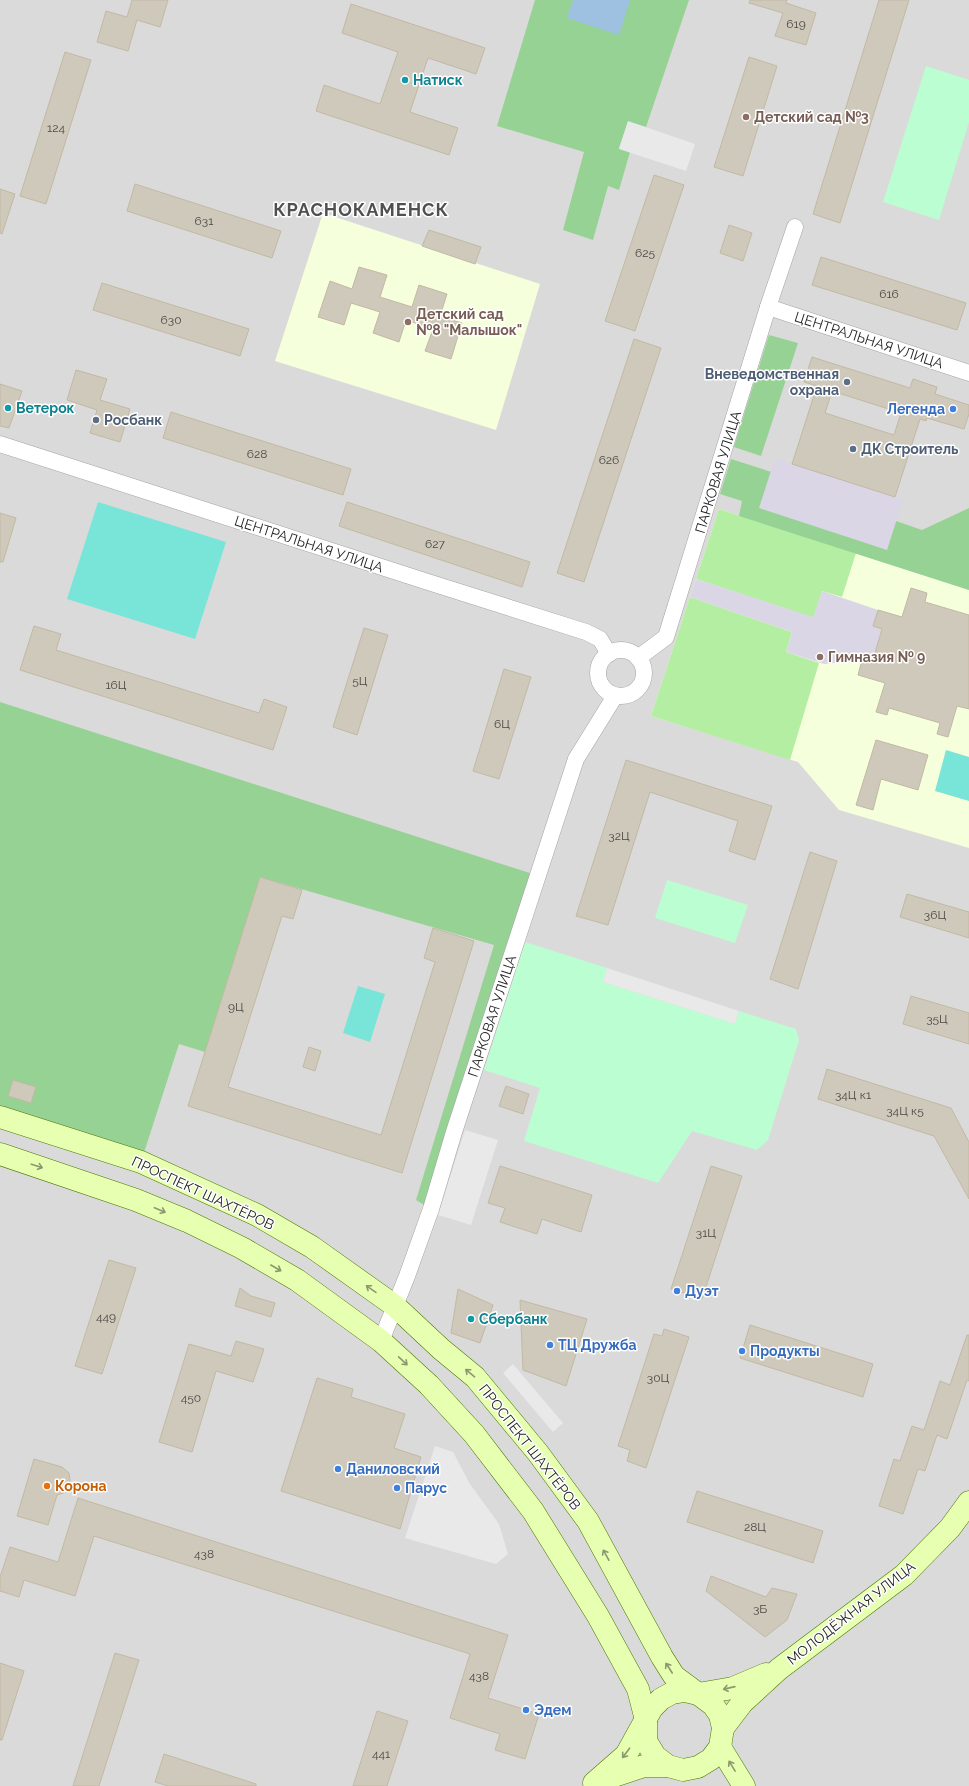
<svg xmlns="http://www.w3.org/2000/svg" width="969" height="1786" font-family="Raleway,sans-serif">
<style>
.residential{fill:#dbdada}
.education{fill:#f6ffdb}
.grass{fill:#b4eea3}
.forest{fill:#95d293}
.park{fill:#bafed1}
.pitch{fill:#79e5d8}
.parking{fill:#e9e9e9}
.plaza{fill:#dad6e5}
.water{fill:#9ec0e1}
.building{fill:#cfc9bb;stroke:#c2b9a3;fill-rule:evenodd}
.lines{fill:none;stroke-linecap:round;stroke-linejoin:round}
.street-casing{stroke:#a4a4a4;stroke-width:17}
.secondary-casing{stroke:#4b7800;stroke-width:23}
.street{stroke:#fff;stroke-width:16}
.secondary{stroke:#e6ffb0;stroke-width:22}
.oneway{stroke:#8c996e}
.culture-dot{fill:#0f9aa8;stroke:#fff;stroke-width:1.5}
.education-dot{fill:#8d6e63;stroke:#fff;stroke-width:1.5}
.service-dot{fill:#5c6f8a;stroke:#fff;stroke-width:1.5}
.shop-dot{fill:#3f7fe0;stroke:#fff;stroke-width:1.5}
.food-dot{fill:#e8710a;stroke:#fff;stroke-width:1.5}
.labels{text-anchor:middle;dominant-baseline:central;stroke-width:3;stroke-linejoin:round;paint-order:stroke}
.number-label{font-size:12px;fill:#4a4844}
.culture-label{font-size:14px;font-weight:bold;fill:#0d838f;stroke:#fff;text-anchor:start}
.education-label{font-size:14px;font-weight:bold;fill:#785e54;stroke:#fff;text-anchor:start}
.street-label{font-size:14px;fill:#1d1d1d;stroke:#fff}
.service-label{font-size:14px;font-weight:bold;fill:#4e5e75;stroke:#fff;text-anchor:start}
.shop-label{font-size:14px;font-weight:bold;fill:#366cbe;stroke:#fff;text-anchor:start}
.food-label{font-size:14px;font-weight:bold;fill:#c56008;stroke:#fff;text-anchor:start}
.district-label{font-size:18px;font-weight:bold;letter-spacing:1px;fill:#505050;stroke:#fff}
</style>
<rect width="100%" height="100%" fill="#efeee2"/>
<rect class="residential" x="0" y="0" width="969" height="1786"/>
<g class="education">
<path d="M323 213 540 284 496 430 275 361Z"/>
<path d="M719 509 969 590V848L839 810 798 762 651 716Z"/>
</g>
<g class="grass">
<path d="M719 509 856 553 842 597 822 591 814 618 696 579Z"/>
<path d="M690 597 792 632 786 652 819 663 790 760 651 716Z"/>
</g>
<g class="forest">
<path d="M535 0H689L646 127 628 122 619 148 630 152 619 190 608 186 593 240 563 230 584 152 497 126Z"/>
<path d="M769 335 798 343 761 456 734 447Z"/>
<path d="M731 459 893 511 896 521 922 530 969 508V590L739 516 742 501 720 494Z"/>
<path d="M0 702 539 876 431 1209 416 1200 494 945 260 877 205 1052 179 1044 141 1162 0 1117Z"/>
</g>
<g class="park">
<path d="M926 66 969 80V122L939 220 883 202Z"/>
<path d="M667 880 748 905 735 943 655 918Z"/>
<path d="M525 942 607 968 603 982 735 1024 739 1011 796 1029 799 1040 768 1140 757 1150 692 1131 658 1183 524 1141 540 1088 484 1070Z"/>
</g>
<g class="pitch">
<path d="M98 502 226 542 195 639 67 599Z"/>
<path d="M946 750 969 757V801L935 791Z"/>
<path d="M358 986 385 994 370 1042 343 1033Z"/>
</g>
<g class="parking">
<path d="M628 121 695 144 686 171 619 149Z"/>
<path d="M607 968 739 1011 735 1024 603 982Z"/>
<path d="M465 1130 498 1140 471 1225 438 1215Z"/>
<path d="M513 1364 563 1423 553 1432 503 1373Z"/>
<path d="M435 1446 453 1452 470 1484 499 1524 508 1554 496 1564 405 1538Z"/>
</g>
<g class="plaza">
<path d="M775 458 903 500 887 550 759 508Z"/>
<path d="M696 579 813 617 822 591 878 610 873 626 882 629 872 663 862 660 824 664 786 652 792 632 690 597Z"/>
</g>
<path class="water" d="M573 0H630L619 35 567 18Z"/>
<g class="building">
<path d="M132 0H168L160 27 137 20 128 51 97 42 106 11 127 17Z"/>
<path d="M750 0H787L786 3 816 13 806 45 775 36 783 13 749 3Z"/>
<path d="M879 0H909L840 223 813 214Z"/>
<path d="M351 4 485 48 476 74 428 58 410 112 458 128 449 155 316 111 324 85 380 104 398 52 342 33Z"/>
<path d="M65 52 91 60 46 204 20 196Z"/>
<path d="M749 57 777 66 743 176 714 167Z"/>
<path d="M654 175 684 185 635 331 605 321Z"/>
<path d="M135 184 281 231 272 258 127 211Z"/>
<path d="M0 189 15 194 2 234 0 233Z"/>
<path d="M729 225 752 233 743 261 720 253Z"/>
<path d="M429 230 481 247 475 264 422 246Z"/>
<path d="M821 257 966 303 957 330 812 285Z"/>
<path d="M359 267 387 275 380 297 412 307 419 285 447 294 440 316 462 323 451 359 425 351 433 329 406 320 399 342 373 333 380 312 351 303 344 325 318 317 330 281 352 289Z"/>
<path d="M102 283 249 329 240 356 93 310Z"/>
<path d="M634 339 661 348 584 582 557 573Z"/>
<path d="M812 357 910 388 913 379 937 387 935 394 969 405V414L964 429 927 418 926 421 920 419 895 497 792 464 817 386 804 382ZM832 391 901 413 894 435 825 413Z"/>
<path d="M76 370 107 379 100 400 130 409 120 442 90 433 97 410 67 400Z"/>
<path d="M0 384 22 391 9 428 0 426Z"/>
<path d="M171 412 351 469 343 495 163 438Z"/>
<path d="M347 502 530 562 522 587 339 526Z"/>
<path d="M0 513 16 518 3 562H0Z"/>
<path d="M911 588 927 593 925 602 969 615V709L957 706 948 737 937 734 940 723 889 708 887 715 876 712 885 683 858 675 862 660 872 663 882 629 873 626 878 610 902 617Z"/>
<path d="M34 626 61 634 56 650 259 713 264 699 287 707 273 750 20 670Z"/>
<path d="M364 628 388 635 357 735 333 727Z"/>
<path d="M504 669 531 677 499 779 473 771Z"/>
<path d="M876 740 928 755 918 790 881 779 873 810 856 805Z"/>
<path d="M626 760 772 806 755 860 729 851 738 821 650 792 608 925 576 916Z"/>
<path d="M810 852 837 861 798 989 770 979Z"/>
<path d="M260 877 302 890 293 919 282 916 228 1087 381 1135 435 962 424 958 433 928 474 941 402 1173 188 1106Z"/>
<path d="M907 894 969 912V938L900 917Z"/>
<path d="M911 996 969 1013V1044L903 1024Z"/>
<path d="M309 1047 321 1051 315 1071 303 1067Z"/>
<path d="M827 1069 951 1108 969 1142V1199L934 1136 818 1099Z"/>
<path d="M13 1080 36 1087 31 1103 8 1096Z"/>
<path d="M506 1086 529 1094 523 1114 499 1106Z"/>
<path d="M500 1166 592 1195 581 1232 542 1219 537 1234 500 1222 505 1208 488 1203Z"/>
<path d="M711 1166 742 1176 702 1299 671 1289Z"/>
<path d="M109 1260 136 1268 102 1374 75 1366Z"/>
<path d="M240 1288 251 1296 275 1303 271 1317 235 1306Z"/>
<path d="M458 1289 493 1305 480 1343 451 1333Z"/>
<path d="M520 1300 587 1319 566 1386 523 1370Z"/>
<path d="M750 1325 873 1364 863 1397 740 1358Z"/>
<path d="M664 1329 689 1337 646 1468 627 1461 630 1450 618 1446 654 1334 662 1336Z"/>
<path d="M967 1335H969V1381L967 1380 947 1439 937 1435 925 1471 918 1469 903 1514 879 1506 894 1459 900 1461 912 1426 924 1430 940 1381 950 1385Z"/>
<path d="M236 1341 264 1349 253 1382 216 1371 192 1452 159 1442 189 1344 231 1356Z"/>
<path d="M317 1378 353 1389 351 1397 405 1414 394 1448 421 1457 400 1529 281 1491Z"/>
<path d="M34 1459 62 1467 69 1473 70 1480 66 1492 57 1495 48 1525 17 1516Z"/>
<path d="M697 1491 823 1531 813 1563 687 1522Z"/>
<path d="M78 1498 508 1635 488 1698 539 1714 525 1759 495 1750 500 1734 450 1718 470 1654 94 1536 75 1596 24 1580 19 1597 0 1591V1577L10 1547 58 1562Z"/>
<path d="M711 1576 766 1597 772 1588 797 1594 787 1620 765 1637 706 1591Z"/>
<path d="M115 1653 139 1660 99 1786H73Z"/>
<path d="M0 1663 24 1671 2 1740H0Z"/>
<path d="M377 1711 408 1721 387 1786H353Z"/>
<path d="M164 1754 256 1784V1786H168L155 1782Z"/>
</g>
<g class="lines">
<g class="street-casing">
<g id="street">
<path d="M768 307 969 373"/>
<path d="M0 444 428 582 586 632 600 639 609 654"/>
<circle cx="621" cy="673" r="23"/>
<path d="M638 658 666 637 768 307 795 227"/>
<path d="M381 1341 407 1276 431 1209 454 1132 576 759 615 696"/>
</g>
</g>
<g class="secondary-casing">
<g id="secondary">
<path d="M0 1117 141 1162 257 1215 312 1247 395 1306 441 1349 475 1377 538 1453 588 1521 662 1657 674 1676 713 1705 720 1715 723 1728 720 1747 711 1759 698 1767 683 1770 668 1766 655 1756 646 1741V1720L638 1689 598 1616 533 1511 474 1434 429 1385 381 1341 297 1280 242 1248 187 1221 136 1200 0 1154"/>
<path d="M723 1728 742 1703 779 1669 904 1575 950 1528 969 1502"/>
<path d="M720 1747 744 1786"/>
<path d="M602 1780 644 1766H668"/>
<path d="M594 1783 626 1755 652 1708 661 1699 672 1693 685 1691 698 1694 733 1688 766 1674"/>
</g>
</g>
<use href="#street" class="street"/>
<use href="#secondary" class="secondary"/>
</g>
<defs><path id="oneway-shaft" d="M-6 0H5M1.5-3L5.5 0L1.5 3" fill="none" stroke-width="1.6" stroke-linecap="round" stroke-linejoin="round"/></defs>
<g class="oneway">
<use href="#oneway-shaft" transform="translate(37 1166) rotate(18)"/>
<use href="#oneway-shaft" transform="translate(160 1210) rotate(23)"/>
<use href="#oneway-shaft" transform="translate(276 1268) rotate(30)"/>
<use href="#oneway-shaft" transform="translate(371 1289) rotate(-145)"/>
<use href="#oneway-shaft" transform="translate(403 1361) rotate(43)"/>
<use href="#oneway-shaft" transform="translate(470 1373) rotate(-140)"/>
<use href="#oneway-shaft" transform="translate(606 1555) rotate(-119)"/>
<use href="#oneway-shaft" transform="translate(669 1668) rotate(-123)"/>
<use href="#oneway-shaft" transform="translate(729 1688) rotate(167)"/>
<use href="#oneway-shaft" transform="translate(626 1753) rotate(127)"/>
<use href="#oneway-shaft" transform="translate(732 1766) rotate(-122)"/>
</g>
<g class="culture-dot">
<circle cx="405" cy="80" r="4"/>
<circle cx="8" cy="408" r="4"/>
<circle cx="471" cy="1319" r="4"/>
</g>
<g class="education-dot">
<circle cx="746" cy="117" r="4"/>
<circle cx="408" cy="322" r="4"/>
<circle cx="820" cy="657" r="4"/>
</g>
<g class="service-dot">
<circle cx="847" cy="382" r="4"/>
<circle cx="96" cy="420" r="4"/>
<circle cx="853" cy="449" r="4"/>
</g>
<g class="shop-dot">
<circle cx="953" cy="409" r="4"/>
<circle cx="677" cy="1291" r="4"/>
<circle cx="550" cy="1345" r="4"/>
<circle cx="742" cy="1351" r="4"/>
<circle cx="338" cy="1469" r="4"/>
<circle cx="397" cy="1488" r="4"/>
<circle cx="526" cy="1710" r="4"/>
</g>
<circle class="food-dot" cx="47" cy="1486" r="4"/>
<g class="labels">
<g class="number-label">
<text x="796" y="24">619</text>
<text x="56" y="128">124</text>
<text x="204" y="221">631</text>
<text x="645" y="253">625</text>
<text x="889" y="294">616</text>
<text x="171" y="320">630</text>
<text x="257" y="454">628</text>
<text x="609" y="460">626</text>
<text x="435" y="544">627</text>
<text x="360" y="681">5Ц</text>
<text x="116" y="685">16Ц</text>
<text x="502" y="724">6Ц</text>
<text x="619" y="836">32Ц</text>
<text x="935" y="915">36Ц</text>
<text x="236" y="1007">9Ц</text>
<text x="937" y="1019">35Ц</text>
<text x="853" y="1095">34Ц к1</text>
<text x="905" y="1111">34Ц к5</text>
<text x="706" y="1233">31Ц</text>
<text x="106" y="1317">449</text>
<text x="658" y="1378">30Ц</text>
<text x="191" y="1398">450</text>
<text x="755" y="1527">28Ц</text>
<text x="204" y="1554">438</text>
<text x="760" y="1609">3Б</text>
<text x="479" y="1676">438</text>
<text x="381" y="1754">441</text>
</g>
<g class="culture-label">
<text x="413" y="80">Натиск</text>
<text x="16" y="408">Ветерок</text>
<text x="479" y="1319">Сбербанк</text>
</g>
<g class="education-label">
<text x="754" y="117">Детский сад №3</text>
<text x="416" y="314">Детский сад<tspan x="416" dy="16">№8 "Малышок"</tspan></text>
<text x="828" y="657">Гимназия № 9</text>
</g>
<g class="street-label">
<text transform="translate(869 340) rotate(18)">ЦЕНТРАЛЬНАЯ УЛИЦА</text>
<text transform="translate(718 472) rotate(-73)">ПАРКОВАЯ УЛИЦА</text>
<text transform="translate(309 544) rotate(18)">ЦЕНТРАЛЬНАЯ УЛИЦА</text>
<text transform="translate(492 1016) rotate(-72)">ПАРКОВАЯ УЛИЦА</text>
<text transform="translate(203 1193) rotate(25)">ПРОСПЕКТ ШАХТЁРОВ</text>
<text transform="translate(530 1447) rotate(52)">ПРОСПЕКТ ШАХТЁРОВ</text>
<text transform="translate(851 1613) rotate(-38)">МОЛОДЁЖНАЯ УЛИЦА</text>
</g>
<g class="service-label">
<text x="839" y="374" text-anchor="end">Вневедомственная<tspan x="839" dy="16">охрана</tspan></text>
<text x="104" y="420">Росбанк</text>
<text x="861" y="449">ДК Строитель</text>
</g>
<g class="shop-label">
<text x="945" y="409" text-anchor="end">Легенда</text>
<text x="685" y="1291">Дуэт</text>
<text x="558" y="1345">ТЦ Дружба</text>
<text x="750" y="1351">Продукты</text>
<text x="346" y="1469">Даниловский</text>
<text x="405" y="1488">Парус</text>
<text x="534" y="1710">Эдем</text>
</g>
<g class="food-label">
<text x="55" y="1486">Корона</text>
</g>
<g class="district-label">
<text x="361" y="209">КРАСНОКАМЕНСК</text>
</g>
</g>
</svg>
